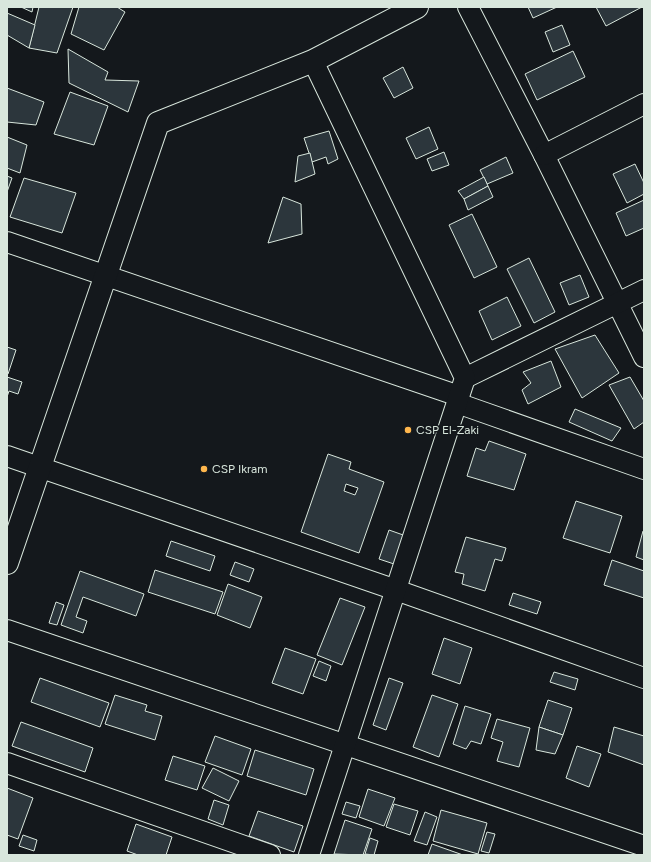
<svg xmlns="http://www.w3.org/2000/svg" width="651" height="862" font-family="Figtree,sans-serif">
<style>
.building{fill:#2c363c;stroke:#d8e6dc;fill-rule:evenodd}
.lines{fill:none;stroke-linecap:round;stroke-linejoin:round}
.street-casing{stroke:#d8e6dc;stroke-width:22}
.secondary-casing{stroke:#d8e6dc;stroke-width:24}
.street{stroke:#14181c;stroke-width:20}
.secondary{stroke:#14181c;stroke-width:22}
.poi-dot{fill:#ffb74d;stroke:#14181c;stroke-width:1.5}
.labels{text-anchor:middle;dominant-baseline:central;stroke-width:3;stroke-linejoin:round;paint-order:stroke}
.poi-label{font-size:12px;fill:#d8e6dc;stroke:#14181c;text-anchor:start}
</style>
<rect width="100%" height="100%" fill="#14181c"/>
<g class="building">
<path d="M21 7H33L32 12Z"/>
<path d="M39 7H73L57 53 29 48Z"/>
<path d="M79 7H117L125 12 104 50 71 34Z"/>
<path d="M528 7H557L533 18Z"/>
<path d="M596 7H642L606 26Z"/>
<path d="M7 13 35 25 29 48 7 35Z"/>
<path d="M562 25 570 45 553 52 545 32Z"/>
<path d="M68 49 108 72 105 80 139 81 128 112 69 83Z"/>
<path d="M573 51 585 77 537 100 525 74Z"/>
<path d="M403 67 413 88 394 98 383 78Z"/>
<path d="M7 88 44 102 36 125 7 122Z"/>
<path d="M70 92 108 106 94 145 54 134Z"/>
<path d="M429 127 438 149 416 159 406 138Z"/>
<path d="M329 131 338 159 328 164 326 157 312 162 304 138Z"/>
<path d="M7 137 27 145 20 173 7 168Z"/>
<path d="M444 152 449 165 432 171 427 159Z"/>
<path d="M310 153 315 174 295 182 298 156Z"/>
<path d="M506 157 513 173 487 184 480 170Z"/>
<path d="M635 164 644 183V194L627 203 613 174Z"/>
<path d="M7 176 12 178 7 192Z"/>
<path d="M484 177 488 186 464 199 458 191Z"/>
<path d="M24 178 76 193 62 233 10 217Z"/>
<path d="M488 186 493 197 468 210 464 199Z"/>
<path d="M283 197 301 204 302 234 268 243Z"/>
<path d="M644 200V228L626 236 616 213Z"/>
<path d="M472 214 497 267 474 278 449 225Z"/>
<path d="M529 258 555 312 534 323 507 269Z"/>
<path d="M580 275 589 297 569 305 560 283Z"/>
<path d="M507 297 521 326 492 340 479 311Z"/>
<path d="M595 335 619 373 582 398 555 349Z"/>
<path d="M7 347 16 350 8 374H7Z"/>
<path d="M551 361 561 387 528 404 522 390 531 383 523 372Z"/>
<path d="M7 377 22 382 18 394 9 391 7 397Z"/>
<path d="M630 377 644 401V422L634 429 609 385Z"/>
<path d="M575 409 621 428 612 441 569 422Z"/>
<path d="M489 441 526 454 514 490 467 476 476 448 485 451Z"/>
<path d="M328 454 351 462 349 469 384 482 359 553 301 532ZM346 484 358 488 355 495 344 491Z"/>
<path d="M576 501 622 516 610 553 563 538Z"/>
<path d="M389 530 406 536 397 565 379 559Z"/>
<path d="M643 531 644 532V560L636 557Z"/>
<path d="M466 537 506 548 502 561 495 559 485 591 462 584 464 574 455 572Z"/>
<path d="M171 541 215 556 210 571 166 556Z"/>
<path d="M612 560 644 571V598L604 585Z"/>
<path d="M235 562 254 569 249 582 230 575Z"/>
<path d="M155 570 223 592 215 614 148 592Z"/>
<path d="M80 571 144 594 136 616 83 597 76 617 87 621 83 633 61 625Z"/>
<path d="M228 584 262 597 250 628 217 615Z"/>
<path d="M513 593 541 602 537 614 509 605Z"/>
<path d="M340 598 365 607 342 665 317 655Z"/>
<path d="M56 602 64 605 57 625 49 623Z"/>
<path d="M444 638 472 648 460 684 432 674Z"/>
<path d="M285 648 316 659 303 694 272 683Z"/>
<path d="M319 661 331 666 326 681 313 676Z"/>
<path d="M554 672 578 679 575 690 550 682Z"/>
<path d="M40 678 109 703 100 727 31 702Z"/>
<path d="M389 678 403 683 386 730 373 725Z"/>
<path d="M115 695 147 705 145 711 162 716 155 740 105 724Z"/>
<path d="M432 695 458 704 439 757 413 747Z"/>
<path d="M548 700 572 708 563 735 539 727Z"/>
<path d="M465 706 491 714 481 744 471 741 466 749 453 744Z"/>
<path d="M497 719 530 728 519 767 497 761 503 742 491 738Z"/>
<path d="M21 722 93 748 85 772 12 746Z"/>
<path d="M539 727 563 735 555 754 536 750Z"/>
<path d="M614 727 644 736V765L608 752Z"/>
<path d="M215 736 251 749 242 775 205 762Z"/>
<path d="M577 746 601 754 589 787 566 778Z"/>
<path d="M255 750 314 769 306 795 247 776Z"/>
<path d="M173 756 205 766 197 790 165 780Z"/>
<path d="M213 768 239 781 229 801 202 788Z"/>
<path d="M7 788 33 798 18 839 7 835Z"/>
<path d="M368 789 395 798 384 826 359 817Z"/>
<path d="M214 800 229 805 223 825 208 819Z"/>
<path d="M346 802 360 806 356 818 342 814Z"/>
<path d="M394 804 418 811 410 835 386 827Z"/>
<path d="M441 810 487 823 478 854 433 841Z"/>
<path d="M258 811 303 826 294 852 249 836Z"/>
<path d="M425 812 437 817 427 845 414 841Z"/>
<path d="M345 820 372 829 363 855 334 854Z"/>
<path d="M136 824 172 837 166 855H138L127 851Z"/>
<path d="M487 832 495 834 489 853 481 851Z"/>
<path d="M23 835 37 840 34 851 19 846Z"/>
<path d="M370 838 378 841 374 855 365 854Z"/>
<path d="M432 844 463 855H428Z"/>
</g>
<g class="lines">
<g class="street-casing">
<g id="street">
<path d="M468 7 544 155 644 357"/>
<path d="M544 155 644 104"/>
<path d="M7 242 459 396"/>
<path d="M465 378 644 290"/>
<path d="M457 403 644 469"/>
<path d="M7 456 396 590 644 678"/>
<path d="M7 630 644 846"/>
<path d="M7 763 270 855"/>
<path d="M309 855 465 378 313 61"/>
</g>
</g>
<g class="secondary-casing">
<path id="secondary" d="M7 563 158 123 313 61 417 7"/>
</g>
<use href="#street" class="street"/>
<use href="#secondary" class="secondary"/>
</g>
<g class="poi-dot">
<circle cx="408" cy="430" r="4"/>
<circle cx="204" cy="469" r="4"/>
</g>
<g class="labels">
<g class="poi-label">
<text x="416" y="430">CSP El-Zaki</text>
<text x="212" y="469">CSP Ikram</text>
</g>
</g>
<rect width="651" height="862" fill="none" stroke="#d8e6dc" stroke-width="16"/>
</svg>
